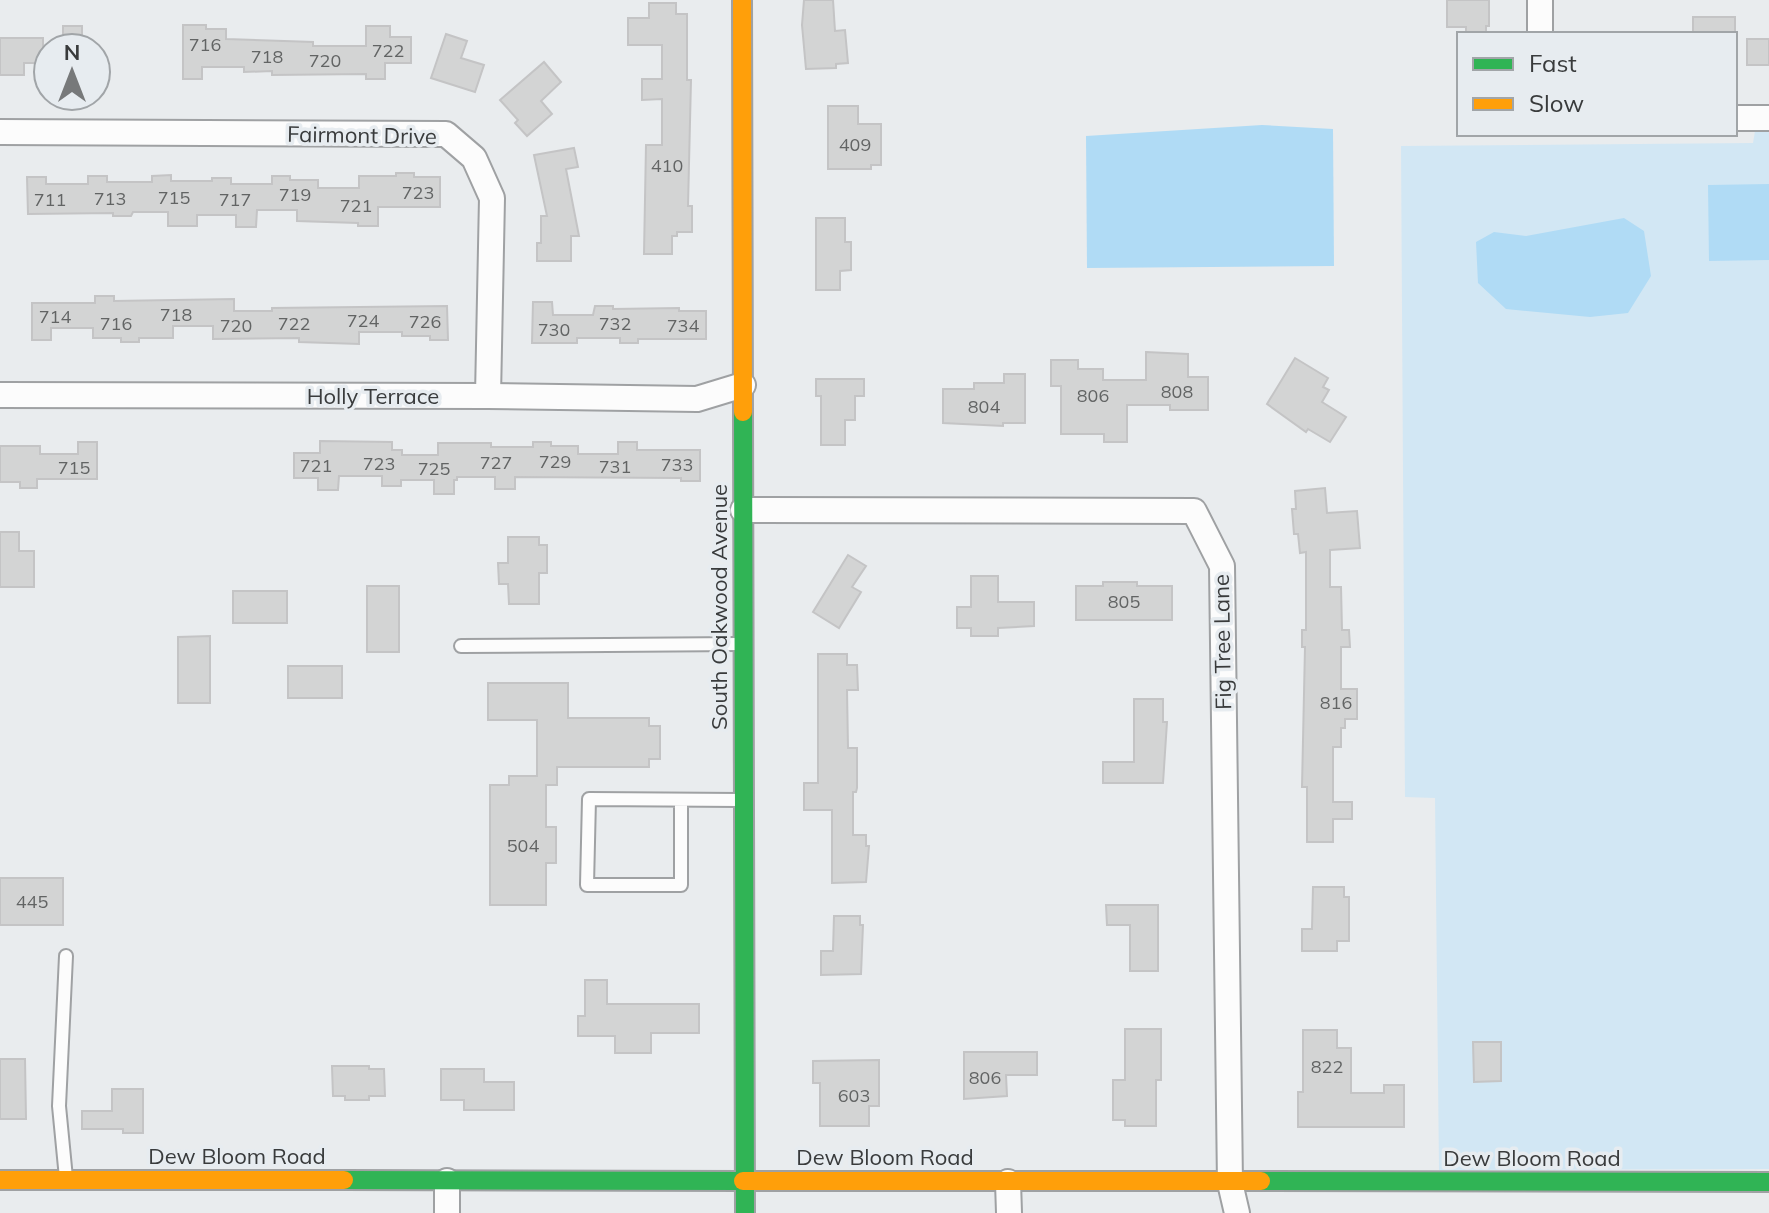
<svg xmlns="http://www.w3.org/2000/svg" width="1769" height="1213" font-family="Mulish,sans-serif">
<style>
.green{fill:#d2e7f4}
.water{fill:#b0dbf5}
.building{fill:#d3d4d4;stroke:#c4c4c5;stroke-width:2}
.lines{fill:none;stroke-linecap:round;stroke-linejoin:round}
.lane-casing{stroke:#9fa1a3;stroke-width:16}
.street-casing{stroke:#9fa1a3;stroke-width:28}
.fast-casing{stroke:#9fa1a3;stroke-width:22}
.slow-casing{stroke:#9fa1a3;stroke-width:22}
.lane{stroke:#fcfcfc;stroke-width:12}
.street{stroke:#fcfcfc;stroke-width:24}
.fast{stroke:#30b455;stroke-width:18}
.slow{stroke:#ff9f0a;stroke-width:18}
.labels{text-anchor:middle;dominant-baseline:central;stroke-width:7;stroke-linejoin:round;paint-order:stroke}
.number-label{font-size:18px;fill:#626464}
.street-label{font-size:22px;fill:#393b3c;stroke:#e7ecf0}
</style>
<rect width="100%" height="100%" fill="#e9ecee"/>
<path class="green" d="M1755 131H1769V1169L1439 1170 1435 798 1405 797 1401 146 1753 143Z"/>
<g class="water">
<path d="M1262 125 1333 129 1334 266 1087 268 1086 136Z"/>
<path d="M1769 184V260L1709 261 1708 185Z"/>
<path d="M1624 218 1644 231 1651 276 1628 313 1590 317 1506 309 1478 283 1476 242 1494 232 1526 236Z"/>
</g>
<g class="building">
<path d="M804 0H833L835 31 845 30 848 63 836 64V68L806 69 802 25Z"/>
<path d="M1447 0H1489V26H1486V34H1466V27H1447Z"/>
<path d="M649 3H676V14H687V80H691L688 206H692V232H677V236H672V254H644L646 145H662V99L642 100V79H662V45H628V18H649Z"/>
<rect x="1693" y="17" width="42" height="17"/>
<path d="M183 25H206V29H226V39L313 42V46H366V26H390V37H411V63H385V79H366V74L272 75V71L244 72V67H202V79H183Z"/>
<rect x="63" y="26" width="19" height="22"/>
<path d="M446 34 467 41 461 58 484 65 475 92 431 78Z"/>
<path d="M0 38H43V63H24V75H0Z"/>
<rect x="1747" y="39" width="22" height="26"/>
<path d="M544 62 561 82 541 101 552 114 527 136 515 123 518 120 500 100Z"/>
<path d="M828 106H858V124H881V165H871V169H828Z"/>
<path d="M574 148 578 167 566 169 579 236H571V261H537V243H541V216H547L534 155Z"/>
<path d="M396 173H414V177H440V207H378V226H358V223L297 221V210H257L256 227H236V215H197V226H168V212H133L131 216H113V213L28 214 27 177H46V184H88V176H107V182H152V176L171 175V181H212V178H231V184H272V176H290V180H318V188H359V176H396Z"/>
<path d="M816 218H845V242H851V270L840 271V290H816Z"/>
<path d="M95 296H114V301L234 299V311H272V308L447 306 448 340H430V336H402V332H359V344L299 342V338L213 339V326H173V338H139V342H121V338H93V328H51V340H32V303H95Z"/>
<path d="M533 302H552L553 315H593L595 306H613V309L679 308V311H706V339H638V343H620V338H577V343H532Z"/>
<path d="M1146 352 1188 354V377H1208V410H1170V405H1127V442H1104V434H1061V386H1051V360H1078V369H1103V380H1146Z"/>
<path d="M1295 358 1328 378 1323 387 1329 390 1322 402 1346 417 1330 442 1308 429 1306 432 1267 404Z"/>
<path d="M1004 374H1025V423H1003V426L943 423V389H974V383H1004Z"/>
<path d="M816 379H864V396H855V420H845V445H821V396H816Z"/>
<path d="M320 441 392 442V450H402V455H438V443H491V447H533V442H551V446H578V454H618V442H637V450H700V481H681V478L515 477V489H495V477H457V480H454V494H434V480H401V486H382V476H339L338 490H318V478H294V453H320Z"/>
<path d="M78 442H97V479H37V488H20V482H0V446H40V454H78Z"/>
<path d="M1325 488 1327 513 1357 511 1360 548 1330 550V587H1341L1342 630H1349L1350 647H1341V689H1357V719H1345V728H1341V747H1333V802H1352V819H1333V842H1307V787H1302L1305 647H1302V630H1306V552L1300 553 1298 534H1294L1292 509H1296L1295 491Z"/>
<path d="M0 532H19V551H34V587H0Z"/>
<path d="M508 537H539V545H547V573H539V604H509L508 584H499L498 563H508Z"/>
<path d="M848 555 866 566 852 587 861 592 839 628 813 612Z"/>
<path d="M971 576H998V602H1034V626L998 628V636H971V628H957V607H971Z"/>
<path d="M1103 582H1137V586H1172V620H1076V586H1103Z"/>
<rect x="367" y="586" width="32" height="66"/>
<rect x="233" y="591" width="54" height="32"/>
<path d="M210 636V703H178V637Z"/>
<path d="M818 654H847V665H857L858 690H847L848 748H857V788L856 792H853V835H866V846H869L866 882 832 883V810H804V783H818Z"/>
<rect x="288" y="666" width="54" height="32"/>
<path d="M488 683H568V718H649V726H660V759H649V767H557V785H546V827H556V863H546V905H490V785H509V776H537V720H488Z"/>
<path d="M1134 699H1163V722H1167L1163 783H1103V762H1134Z"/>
<rect x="0" y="878" width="63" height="47"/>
<path d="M1313 887H1344V897H1349V941H1337V951H1302V929H1312Z"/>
<path d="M1106 905H1158V971H1130V925H1107Z"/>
<path d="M834 916H860V925H863L861 974 821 975V951H833Z"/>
<path d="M585 980H607V1004H699V1033H651V1053H615V1036H578V1016H585Z"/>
<path d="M1125 1029H1161V1080H1156V1126H1125V1120H1113V1080H1125Z"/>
<path d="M1303 1030H1337V1048H1351V1093H1384V1085H1404V1127H1298V1092H1303Z"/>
<path d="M1473 1042H1501V1081L1474 1082Z"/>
<path d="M964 1052H1037V1075H1006L1007 1096 964 1099Z"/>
<path d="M0 1059H25L26 1119H0Z"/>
<path d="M879 1060V1106H869V1126H820V1083H813V1061Z"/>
<path d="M332 1066H369V1069H384L385 1096H369V1100H345V1096H333Z"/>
<path d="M441 1069H484V1082H514V1110H464V1100H441Z"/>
<path d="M112 1089H143V1133H123V1129H82V1111H112Z"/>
</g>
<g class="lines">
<g class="lane-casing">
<g id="lane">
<path d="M461 646 740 644"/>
<path d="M681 800V885H587L589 799 740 800"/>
<path d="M66 956 59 1106 66 1178"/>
</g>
</g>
<g class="street-casing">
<g id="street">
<path d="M1540 34V0"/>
<path d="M1735 118H1769"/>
<path d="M0 132 446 134 474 158 492 198 488 396"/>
<path d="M0 395 488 396 697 399 743 385"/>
<path d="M743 510 1194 511 1222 566 1230 1183 1237 1213"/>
<path d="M447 1181V1213"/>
<path d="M1008 1182 1009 1213"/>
</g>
</g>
<g class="fast-casing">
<g id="fast">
<path d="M743 412 745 1213"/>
<path d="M344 1180 743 1181"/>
<path d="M1261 1181 1769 1182"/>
</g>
</g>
<g class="slow-casing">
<g id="slow">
<path d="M742 0 743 412"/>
<path d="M0 1180H344"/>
<path d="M743 1181H1261"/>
</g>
</g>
<use href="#lane" class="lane"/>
<use href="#street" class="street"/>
<use href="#fast" class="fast"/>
<use href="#slow" class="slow"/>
</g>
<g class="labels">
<g class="number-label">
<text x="205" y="44">716</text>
<text x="388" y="50">722</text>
<text x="267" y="56">718</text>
<text x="325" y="60">720</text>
<text x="855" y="144">409</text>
<text x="667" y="165">410</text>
<text x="418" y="192">723</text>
<text x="295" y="194">719</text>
<text x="174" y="197">715</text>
<text x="110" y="198">713</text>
<text x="50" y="199">711</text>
<text x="235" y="199">717</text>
<text x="356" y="205">721</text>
<text x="176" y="314">718</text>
<text x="55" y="316">714</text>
<text x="363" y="320">724</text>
<text x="425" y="321">726</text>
<text x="116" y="323">716</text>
<text x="294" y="323">722</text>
<text x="615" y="323">732</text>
<text x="236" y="325">720</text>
<text x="683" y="325">734</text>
<text x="554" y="329">730</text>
<text x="1177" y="391">808</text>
<text x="1093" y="395">806</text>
<text x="984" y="406">804</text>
<text x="555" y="461">729</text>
<text x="496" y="462">727</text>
<text x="379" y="463">723</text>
<text x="677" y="464">733</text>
<text x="316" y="465">721</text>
<text x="615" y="466">731</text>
<text x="74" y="467">715</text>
<text x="434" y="468">725</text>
<text x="1124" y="601">805</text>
<text x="1336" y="702">816</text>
<text x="523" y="845">504</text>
<text x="32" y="901">445</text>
<text x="1327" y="1066">822</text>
<text x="985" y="1077">806</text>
<text x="854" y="1095">603</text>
</g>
<g class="street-label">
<text transform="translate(362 135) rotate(1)">Fairmont Drive</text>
<text x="373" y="396">Holly Terrace</text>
<text transform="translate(719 607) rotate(-90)">South Oakwood Avenue</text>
<text transform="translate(1222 642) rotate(-91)">Fig Tree Lane</text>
<text x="237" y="1156">Dew Bloom Road</text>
<text x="885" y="1157">Dew Bloom Road</text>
<text x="1532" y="1158">Dew Bloom Road</text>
</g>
</g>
<rect x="1457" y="32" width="280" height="104" fill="#e7ecf0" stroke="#a1a5a8" stroke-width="2"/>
<rect x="1473" y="58" width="40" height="12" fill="#30b455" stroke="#a1a5a8" stroke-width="2"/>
<text x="1529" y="72" font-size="24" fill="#393b3c">Fast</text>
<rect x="1473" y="98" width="40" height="12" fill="#ff9f0a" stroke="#a1a5a8" stroke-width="2"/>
<text x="1529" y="112" font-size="24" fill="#393b3c">Slow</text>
<g transform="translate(72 72)"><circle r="38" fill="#e7ecf0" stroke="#a1a5a8" stroke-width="2"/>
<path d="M0-6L14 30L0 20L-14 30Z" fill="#77797a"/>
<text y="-12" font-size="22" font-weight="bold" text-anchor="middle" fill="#393b3c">N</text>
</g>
</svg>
